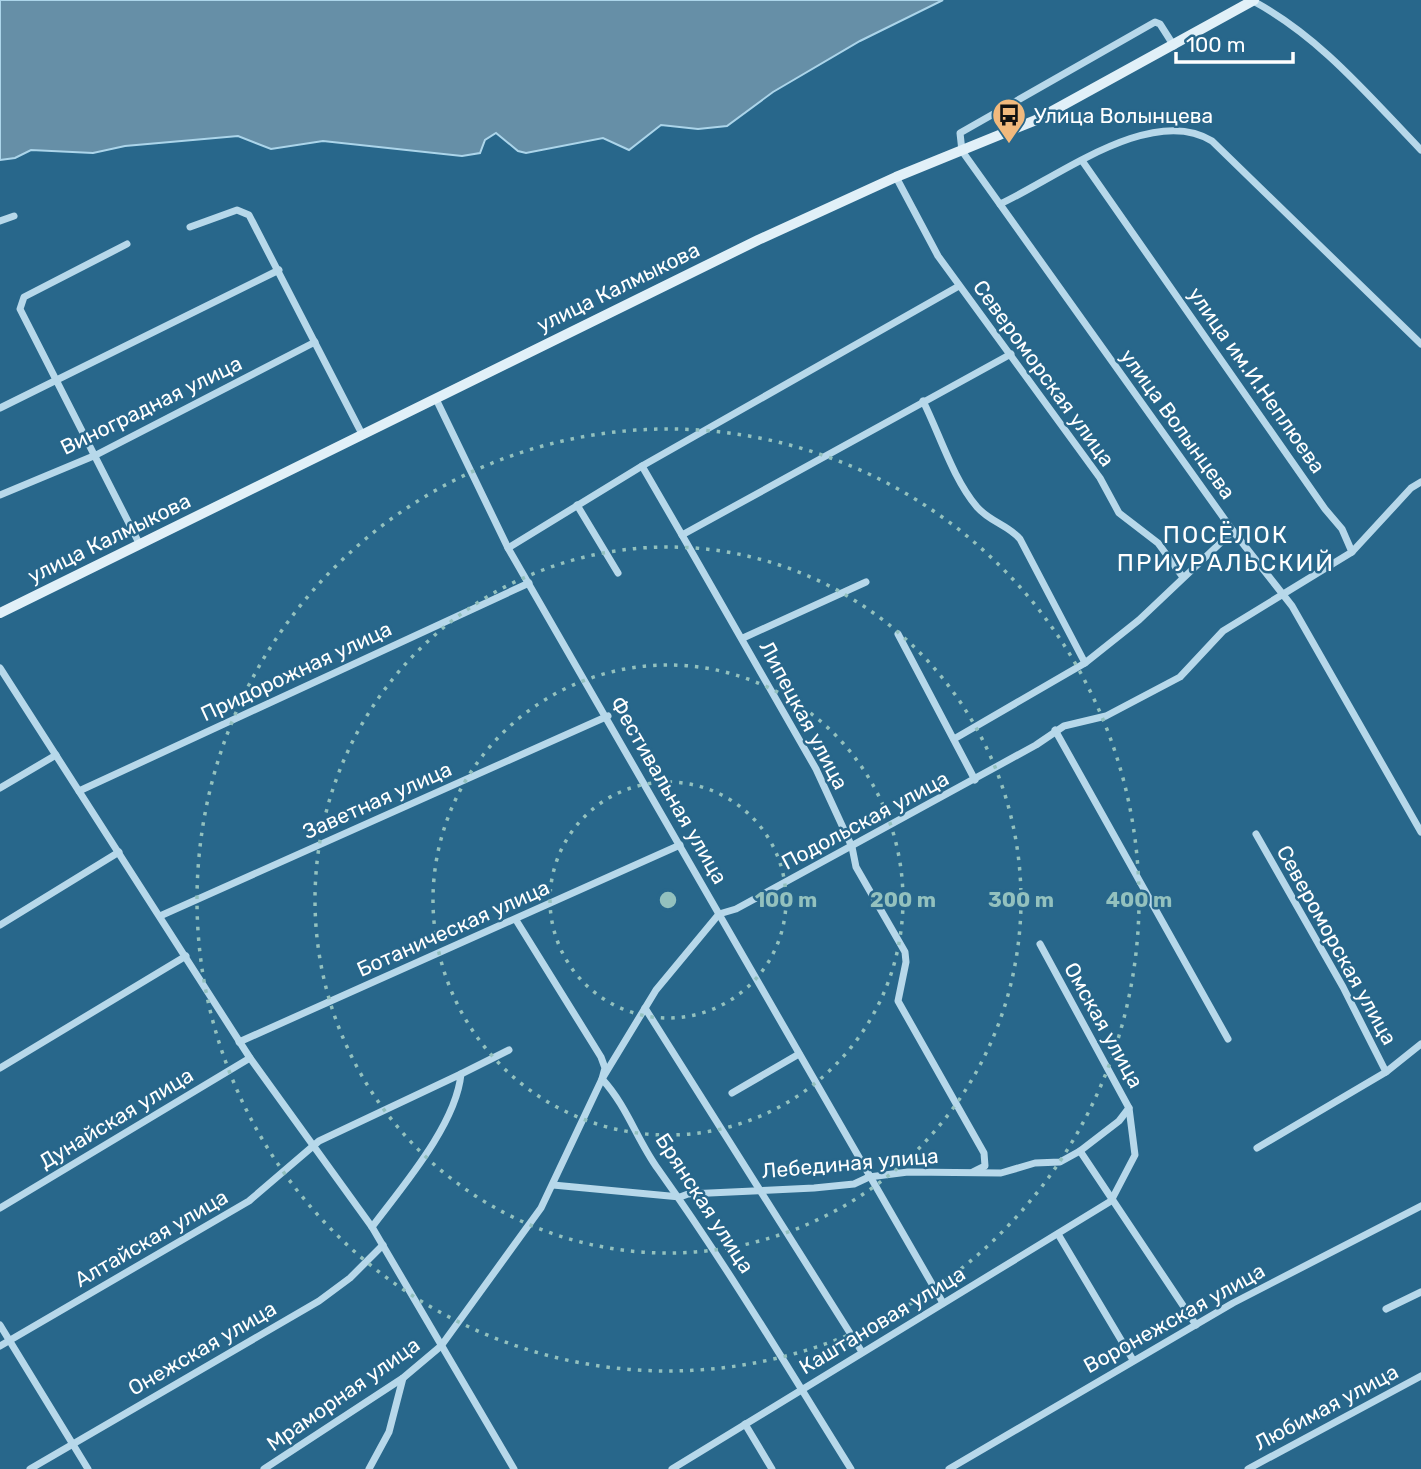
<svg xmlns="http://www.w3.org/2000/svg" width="1421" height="1469" font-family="Rubik,sans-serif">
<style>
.water{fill:#668fa7;stroke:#acd5ea;stroke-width:2}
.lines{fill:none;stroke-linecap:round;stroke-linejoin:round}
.minor{stroke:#b7d8ea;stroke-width:7}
.secondary{stroke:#e1f0f8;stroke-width:10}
.ring{fill:none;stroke:#93c1be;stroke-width:3.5;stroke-dasharray:3.5 7}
.labels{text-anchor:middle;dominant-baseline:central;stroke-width:5;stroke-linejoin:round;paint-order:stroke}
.poi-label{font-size:21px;fill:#fff;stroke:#28678b;text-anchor:start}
.street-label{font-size:21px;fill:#fff;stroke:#28678b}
.quarter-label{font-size:24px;letter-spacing:2px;fill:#fff;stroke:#28678b}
.centre{fill:#93c1be;stroke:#28678b;stroke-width:3.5}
.ring-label{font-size:21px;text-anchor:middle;font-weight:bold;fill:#93c1be;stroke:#28678b;stroke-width:5;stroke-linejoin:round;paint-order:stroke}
</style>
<rect width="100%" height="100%" fill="#28678b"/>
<path class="water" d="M0 0H943L860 41 773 92 727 126 698 129 661 125 629 150 603 138 526 153 518 151 496 133 485 140 480 153 462 156 323 141 271 149 238 136 125 146 93 153 31 150 15 158 0 160Z"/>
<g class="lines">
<g class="minor">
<path d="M1253 1C1320 37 1368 95 1421 150"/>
<path d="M1174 46 1160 24 1155 22 960 133 962 151 1233 531 1292 606 1421 832"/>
<path d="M896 177 938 256 1100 478 1119 513 1158 543 1182 576"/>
<path d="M1000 204C1055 179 1152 103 1212 141L1421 344"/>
<path d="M0 221 14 216"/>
<path d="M190 227 237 210 249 215 362 434"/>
<path d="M127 244 24 297 20 309 139 543"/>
<path d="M436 399 508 548 943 1303"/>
<path d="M923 401C940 435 953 479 977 507 990 522 1008 525 1020 539L1085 663"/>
<path d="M0 408 279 270"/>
<path d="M642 466 682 535 1011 354"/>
<path d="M0 495 96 455 315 342"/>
<path d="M577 505 618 573"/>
<path d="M682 535 816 769 852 847 856 867 905 952 906 962 898 1001 984 1153 985 1166 973 1172"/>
<path d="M508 548 642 466 959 286"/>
<path d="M1352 552 1411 488 1421 482"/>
<path d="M898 634 975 780"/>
<path d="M743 638 866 582"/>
<path d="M0 668 250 1058 372 1227 514 1469"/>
<path d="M1055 730 1228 1039"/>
<path d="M954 739 1085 663 1139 620 1233 531"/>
<path d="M0 788 56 755"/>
<path d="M79 791 529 583"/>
<path d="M1256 834 1343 987 1386 1072"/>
<path d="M160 916 608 716"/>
<path d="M516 920 601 1057 605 1068 602 1079C627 1106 637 1140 658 1169 727 1266 788 1368 851 1469"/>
<path d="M0 925 119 852"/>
<path d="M645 1008 862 1352"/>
<path d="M239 1042 680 845"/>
<path d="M0 1068 186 956"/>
<path d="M461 1074 509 1050"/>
<path d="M732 1093 799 1054"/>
<path d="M1257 1148 1386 1072 1421 1044"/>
<path d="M1080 1151 1196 1325"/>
<path d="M553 1185 680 1197 688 1194 814 1188 854 1184 869 1177 908 1172 1001 1173 1035 1163 1060 1162 1080 1151 1119 1121 1129 1108"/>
<path d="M0 1208 250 1058"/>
<path d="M1058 1234 1133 1360"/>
<path d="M1386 1309 1421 1292"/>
<path d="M0 1325 88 1469"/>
<path d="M0 1346 249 1201 319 1141 461 1074C456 1125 402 1187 372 1227"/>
<path d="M745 1424 772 1469"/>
<path d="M30 1469 319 1301 350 1278 383 1245"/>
<path d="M264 1469 403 1378 441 1346 541 1208 602 1079 656 990 719 914 736 909 1036 745 1064 726 1106 716 1180 677 1223 631 1352 552 1342 529 1325 509 1083 162"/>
<path d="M369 1469 389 1432 403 1378"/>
<path d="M672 1469 1111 1201 1135 1155 1129 1108 1040 944"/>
<path d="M949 1469 1233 1303 1421 1206"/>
<path d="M1248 1469 1421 1376"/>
</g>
<path class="secondary" d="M0 613 758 240 896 177 1036 120 1254 0"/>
</g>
<g class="ring">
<circle cx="668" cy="900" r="118"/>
<circle cx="668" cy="900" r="235"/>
<circle cx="668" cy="900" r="353"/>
<circle cx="668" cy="900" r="471"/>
</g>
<defs>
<g id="bus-pin" transform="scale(1.75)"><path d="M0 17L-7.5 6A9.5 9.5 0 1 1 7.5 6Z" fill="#f1b97d" stroke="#28678b"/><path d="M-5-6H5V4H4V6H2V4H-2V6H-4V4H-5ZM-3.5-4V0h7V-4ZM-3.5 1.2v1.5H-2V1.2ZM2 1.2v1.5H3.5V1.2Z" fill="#111"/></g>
</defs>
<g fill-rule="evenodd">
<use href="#bus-pin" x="1009" y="115"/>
</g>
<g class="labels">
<g class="poi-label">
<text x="1034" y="115">Улица Волынцева</text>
</g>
<g class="street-label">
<text transform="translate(618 287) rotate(-26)">улица Калмыкова</text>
<text transform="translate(1044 373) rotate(54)">Североморская улица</text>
<text transform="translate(1257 380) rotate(55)">улица им.И.Неплюева</text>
<text transform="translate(151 405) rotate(-26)">Виноградная улица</text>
<text transform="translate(1178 424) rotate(54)">улица Волынцева</text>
<text transform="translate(109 538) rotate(-26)">улица Калмыкова</text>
<text transform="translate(296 671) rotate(-25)">Придорожная улица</text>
<text transform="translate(804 715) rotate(62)">Липецкая улица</text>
<text transform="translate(669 790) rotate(60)">Фестивальная улица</text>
<text transform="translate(377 800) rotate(-24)">Заветная улица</text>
<text transform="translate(865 820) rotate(-28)">Подольская улица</text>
<text transform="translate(453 928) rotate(-24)">Ботаническая улица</text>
<text transform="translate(1337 945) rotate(61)">Североморская улица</text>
<text transform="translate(1104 1025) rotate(61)">Омская улица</text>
<text transform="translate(116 1118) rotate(-31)">Дунайская улица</text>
<text transform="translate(850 1163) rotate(-5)">Лебединая улица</text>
<text transform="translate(705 1203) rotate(57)">Брянская улица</text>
<text transform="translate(151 1238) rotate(-30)">Алтайская улица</text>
<text transform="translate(1174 1318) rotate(-29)">Воронежская улица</text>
<text transform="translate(882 1320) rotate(-31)">Каштановая улица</text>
<text transform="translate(202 1348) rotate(-30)">Онежская улица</text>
<text transform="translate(343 1394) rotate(-35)">Мраморная улица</text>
<text transform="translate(1326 1407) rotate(-28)">Любимая улица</text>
</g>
<g class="quarter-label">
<text x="1226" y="535">ПОСЁЛОК<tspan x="1226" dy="28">ПРИУРАЛЬСКИЙ</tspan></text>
</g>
</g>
<circle cx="668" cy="900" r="10" class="centre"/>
<g class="ring-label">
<text x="786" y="907">100 m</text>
<text x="903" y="907">200 m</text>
<text x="1021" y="907">300 m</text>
<text x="1139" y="907">400 m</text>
</g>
<path d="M1176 52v10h117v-10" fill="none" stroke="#ffffff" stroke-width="3.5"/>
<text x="1186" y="52" font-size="21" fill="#ffffff" stroke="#28678b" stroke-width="5" paint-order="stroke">100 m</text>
</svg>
